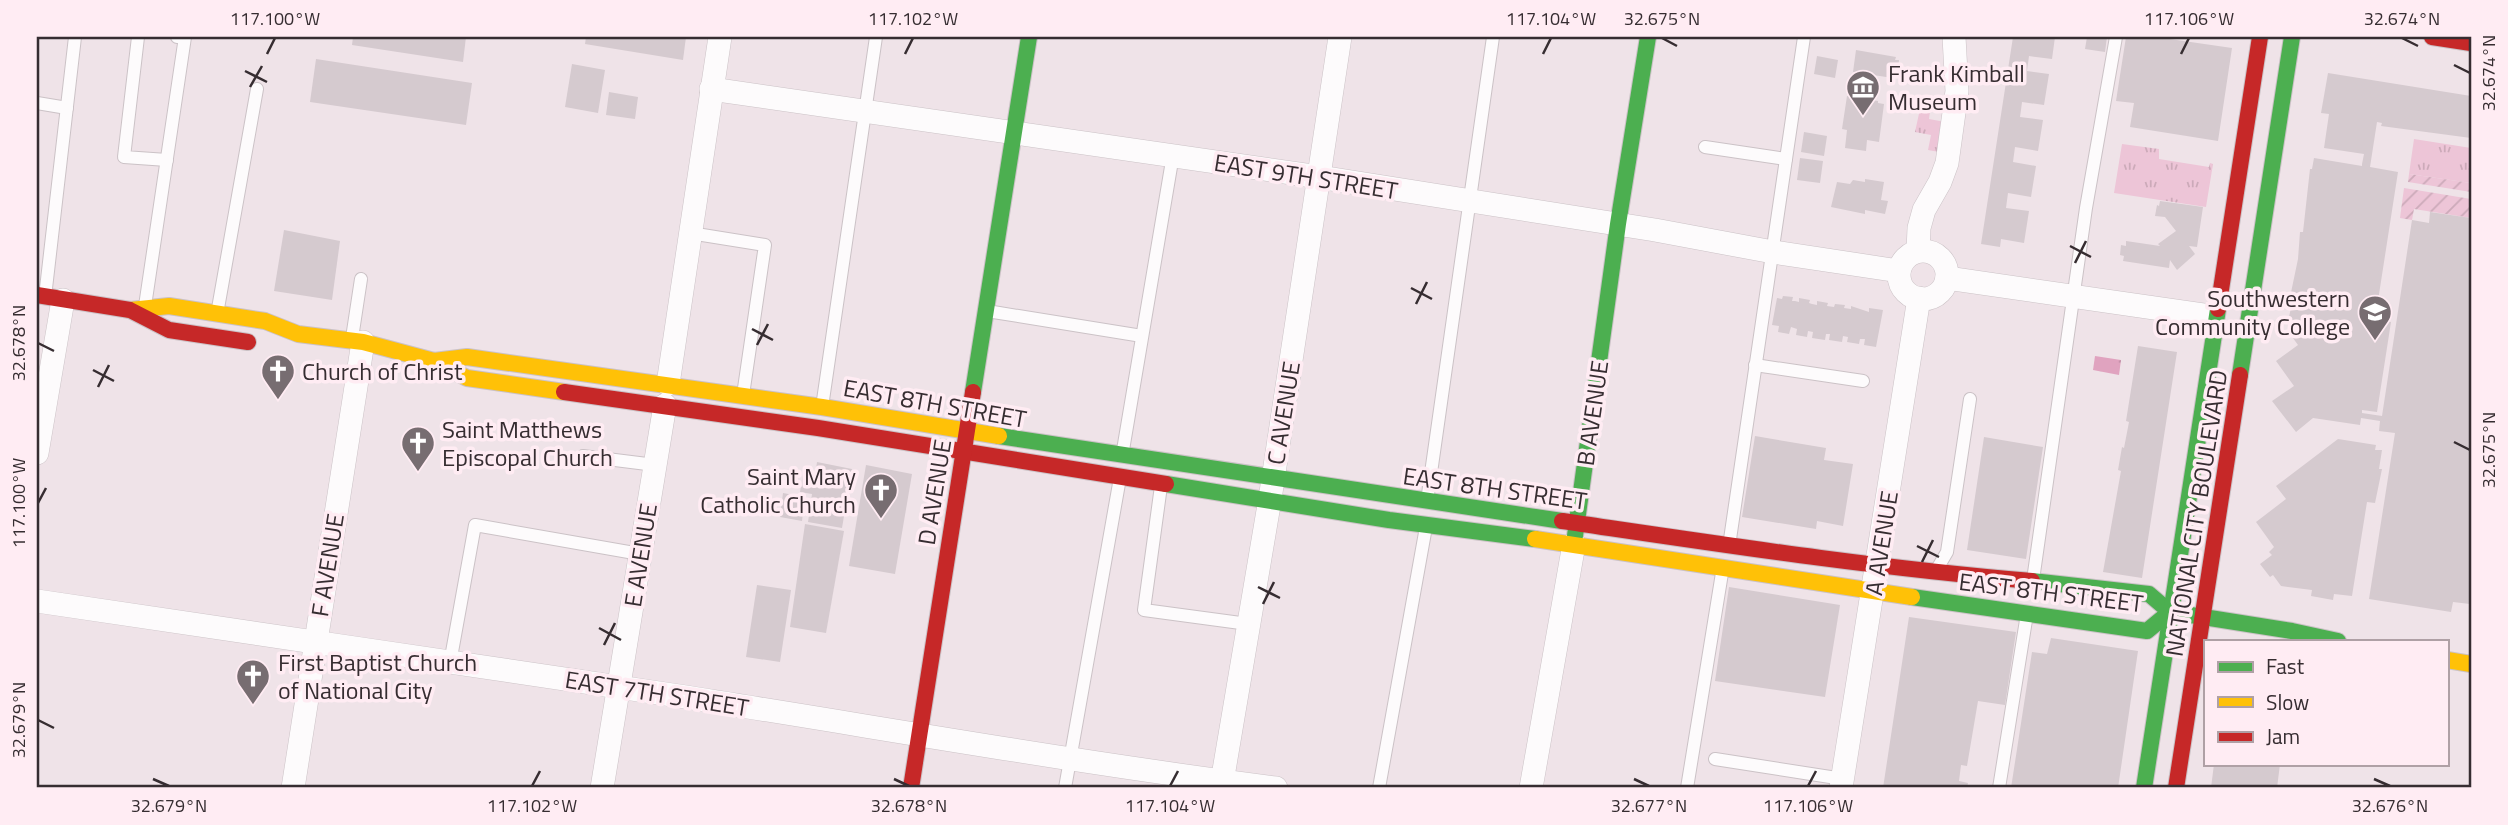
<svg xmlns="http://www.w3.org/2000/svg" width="2508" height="825" font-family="'Titillium Web',sans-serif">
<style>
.grass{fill:url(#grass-tufts)}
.garden{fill:url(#garden-furrows)}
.water{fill:url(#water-ripples)}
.building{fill:#d5cacf}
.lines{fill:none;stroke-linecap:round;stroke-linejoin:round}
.lane-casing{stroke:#cbc2c6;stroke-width:14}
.street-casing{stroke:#cbc2c6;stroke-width:24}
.fast-casing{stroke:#cbc2c6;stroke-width:18}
.slow-casing{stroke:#cbc2c6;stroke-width:18}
.jam-casing{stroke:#cbc2c6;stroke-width:18}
.lane{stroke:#fdfbfc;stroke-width:12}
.street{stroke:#fdfbfc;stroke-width:23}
.fast{stroke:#4caf50;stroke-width:16}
.slow{stroke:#ffc107;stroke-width:16}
.jam{stroke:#c62828;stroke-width:16}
.ticks{fill:none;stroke:#362d31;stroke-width:2.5}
.labels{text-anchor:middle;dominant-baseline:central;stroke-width:7;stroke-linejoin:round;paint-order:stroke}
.poi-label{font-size:24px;fill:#362d31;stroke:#ffecf3;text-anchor:start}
.street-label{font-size:24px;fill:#362d31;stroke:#ffecf3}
.neatline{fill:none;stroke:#362d31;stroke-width:2.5}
.ticks-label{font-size:18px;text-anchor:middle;fill:#362d31}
</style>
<defs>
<pattern id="grass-tufts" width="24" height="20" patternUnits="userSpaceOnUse" patternTransform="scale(1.75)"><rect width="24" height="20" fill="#edc5d7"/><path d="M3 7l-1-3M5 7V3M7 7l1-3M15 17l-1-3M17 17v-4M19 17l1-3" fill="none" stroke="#ccaab9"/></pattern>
<pattern id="garden-furrows" width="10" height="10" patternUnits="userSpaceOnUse" patternTransform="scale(1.75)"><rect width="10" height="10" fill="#edc5d7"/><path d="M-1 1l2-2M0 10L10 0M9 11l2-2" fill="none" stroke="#ccaab9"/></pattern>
<pattern id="water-ripples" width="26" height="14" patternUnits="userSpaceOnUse" patternTransform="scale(1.75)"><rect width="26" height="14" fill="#e0a3bf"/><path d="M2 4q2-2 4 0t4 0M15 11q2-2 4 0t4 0" fill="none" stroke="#b6859c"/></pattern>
</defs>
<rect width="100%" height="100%" fill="#efe3e8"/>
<g class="grass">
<path d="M1920 109 1930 111 1929 119 1945 122 1939 152 1928 150 1931 135 1915 132Z"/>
<path d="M2414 139 2471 148V183L2409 174Z"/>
<path d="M2122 144 2159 149V159L2209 167 2210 163 2213 164 2206 207 2114 193Z"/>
</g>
<g class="garden">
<path d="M2409 174 2471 183V192L2408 182Z"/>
<path d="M2404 188 2471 199V218L2414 209 2412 220 2400 218Z"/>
</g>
<path class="water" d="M2095 356 2121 360 2119 375 2093 370Z"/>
<g class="building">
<path d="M353 37H466L463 62 352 45Z"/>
<path d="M586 37H686L683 60 585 44Z"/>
<path d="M2013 37H2055L2052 59 2029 56 2027 71 2049 74 2044 105 2022 102 2021 110 2020 117 2043 120 2038 151 2015 147 2013 162 2036 166 2031 197 2008 193 2006 208 2029 211 2024 243 2001 239 2000 247 1981 244Z"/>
<path d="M2087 37H2107L2105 52 2085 49Z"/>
<path d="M2126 37H2156L2232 48 2218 141 2130 127 2134 103 2116 101Z"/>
<path d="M1856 50 1896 57 1895 60H1899L1897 76H1893V78L1853 72Z"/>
<path d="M1817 56 1838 60 1835 78 1814 74Z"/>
<path d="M316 59 472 83 466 125 310 102Z"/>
<path d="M572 64 605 70 598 113 565 107Z"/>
<path d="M2328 73 2471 96V138L2381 126 2382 123 2377 122 2370 167 2398 172 2375 320 2391 322 2377 412 2362 410V413L2382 416 2412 220 2429 223 2430 212 2471 218V593L2470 604 2453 602 2451 612 2369 599 2395 433 2379 431 2380 421 2361 418 2360 425 2313 418 2296 432 2272 401 2294 386 2276 361 2298 345 2290 334 2297 329 2289 317 2292 303 2289 302 2298 259 2300 232H2303L2310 169H2312L2314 158 2362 166V164L2364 154 2324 148 2329 114 2321 113Z"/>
<path d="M609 92 638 97 635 119 606 115Z"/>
<path d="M1847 96 1878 101V103L1884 104 1879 142 1867 140 1866 151 1845 148 1847 130 1842 129Z"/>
<path d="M1804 132 1827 136 1824 156 1801 152Z"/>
<path d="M1800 158 1823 161 1820 183 1797 180Z"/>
<path d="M1865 179 1884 182 1881 200 1888 201 1885 214 1865 210V214L1831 207 1837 182 1850 184 1853 180 1865 182Z"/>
<path d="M2160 201 2203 207 2197 247 2189 246 2195 254 2177 270 2170 260 2169 268 2123 261 2124 256 2120 255 2121 245 2126 246V241L2160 246 2158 244 2176 231 2165 217 2155 216 2157 205 2159 206Z"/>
<path d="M284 230 340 241 332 300 274 291Z"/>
<path d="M1783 296 1793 297 1792 301H1795L1799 302V298L1810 300 1809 303 1812 304 1817 305V301L1828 303 1827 306 1834 307 1835 304 1845 305 1844 308 1851 309V306L1869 312V308L1883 310 1876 347 1864 345 1865 339H1860L1859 344 1847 342 1848 337 1843 336 1842 342 1829 340 1830 334H1826L1825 340 1812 338 1813 332 1808 331 1807 337 1796 335 1797 329 1791 327 1789 334 1778 332 1779 326 1772 325 1777 298 1782 299Z"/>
<path d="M2138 346 2177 352 2142 578 2103 572 2121 471 2118 470 2122 447 2124 448 2129 422 2126 421Z"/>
<path d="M1755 436 1826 448 1824 460 1853 464 1843 526 1817 521 1816 529 1742 517Z"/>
<path d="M1984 437 2043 447 2026 559 1967 550Z"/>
<path d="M2338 439 2376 445 2375 450H2382L2379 469H2382L2375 503 2367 502 2352 596 2334 594 2333 600 2311 596 2312 590 2281 586 2273 575 2270 577 2260 564 2272 555 2269 552 2274 547 2256 522 2286 499 2276 486Z"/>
<path d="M817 462 852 469 842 528 808 522 812 494 800 492 803 474 815 476Z"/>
<path d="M866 465 912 474 895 574 849 566Z"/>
<path d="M783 493 805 497 802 521 780 517Z"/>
<path d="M805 524 844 531 826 633 790 627Z"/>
<path d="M757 585 791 590 780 662 746 657Z"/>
<path d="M1729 587 1840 605 1825 697 1715 681Z"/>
<path d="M1909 617 2016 632 2005 705 1978 701 1967 766 1961 765 1959 781 1968 783 1967 788H1883Z"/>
<path d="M2051 638 2138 651 2118 788H2011L2032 652 2047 654Z"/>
<path d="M2214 764H2280L2277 788H2211Z"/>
</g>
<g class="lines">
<g class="lane-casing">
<g id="lane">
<path d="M138 37 124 157 167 160"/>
<path d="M37 103 67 108"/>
<path d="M1705 147 1786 159"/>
<path d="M690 233 765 245 743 395"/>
<path d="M45 297 75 37"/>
<path d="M145 306 185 37H177"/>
<path d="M987 311 1142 336"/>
<path d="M217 314 257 89"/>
<path d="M352 338 361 279"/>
<path d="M1755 365 1863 381"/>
<path d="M822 407 876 37"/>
<path d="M583 456 655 465"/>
<path d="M1122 456 1173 155"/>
<path d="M1161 486 1144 610 1248 624"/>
<path d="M1427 501 1493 37"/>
<path d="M1729 546 1804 37"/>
<path d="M1937 569 1947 552 1970 399"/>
<path d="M2033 580 2086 208 2116 37"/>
<path d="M450 663 475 525 640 554"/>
<path d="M1715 759 1843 779"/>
<path d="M1065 788 1120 478"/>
<path d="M1379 788 1426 527"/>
<path d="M1687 788 1723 567"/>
<path d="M1999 788 2027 614"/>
</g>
</g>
<g class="street-casing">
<g id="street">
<path d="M711 89 1319 177 1655 230 1773 252 1899 271"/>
<path d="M1918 251 1919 228 1924 210 1940 182 1947 163 1957 91 1954 37"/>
<circle cx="1923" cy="275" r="24"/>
<path d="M1947 278 2210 316"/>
<path d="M668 384 720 37"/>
<path d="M37 453 63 300"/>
<path d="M37 601C251 634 465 663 679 696 878 727 1077 763 1276 788"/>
<path d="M293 788 363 342"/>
<path d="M602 788 665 405"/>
<path d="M1221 788 1270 499 1340 37"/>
<path d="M1531 788 1574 544"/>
<path d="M1841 788 1919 298"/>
</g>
</g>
<g class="fast-casing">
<g id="fast">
<path d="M2240 375 2292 37"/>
<path d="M973 392 1029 37"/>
<path d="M999 436 1562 521"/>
<path d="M1166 484 1389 520 1535 539"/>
<path d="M1574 543 1618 224 1648 37"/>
<path d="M1912 597 2147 631 2170 612 2149 594 2032 581"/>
<path d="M2178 613 2292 631 2338 641"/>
<path d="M2144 788 2218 309"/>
</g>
</g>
<g class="slow-casing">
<g id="slow">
<path d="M130 310 169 306 265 321 298 334 363 342 434 361 467 378 564 392"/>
<path d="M434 361 467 357 822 407 999 436"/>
<path d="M1535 539 1912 597"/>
<path d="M2447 660 2471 664"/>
</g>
</g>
<g class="jam-casing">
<g id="jam">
<path d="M2432 37 2471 43"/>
<path d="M37 295 130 310 169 330 248 342"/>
<path d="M2218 309 2260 37"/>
<path d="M564 392 818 428 1166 484"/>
<path d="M1562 521C1719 544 1874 568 2032 581"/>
<path d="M911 788 973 392"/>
<path d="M2176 788 2240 375"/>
</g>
</g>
<use href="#lane" class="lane"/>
<use href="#street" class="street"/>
<use href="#fast" class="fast"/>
<use href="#slow" class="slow"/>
<use href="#jam" class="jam"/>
</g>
<path class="ticks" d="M1662 38 1677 46M2402 38 2418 46M267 54 275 38M905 54 913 38M1543 54 1551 38M2181 54 2189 38M2454 65 2470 73M245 71 267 82M250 87 262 66M2070 246 2091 257M2075 263 2086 241M1411 288 1432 299M1416 304 1427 282M752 329 773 340M38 343 54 351M757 345 768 324M93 370 114 381M98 387 109 365M2454 442 2470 450M38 503 46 488M1917 546 1939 557M1922 562 1933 540M1258 587 1280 598M1263 604 1274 582M599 628 621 640M604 645 615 623M38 720 54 728M153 779 169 786M894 779 909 786M1634 779 1649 786M2374 779 2390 786M532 786 540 771M1170 786 1178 771M1808 786 1816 771"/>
<defs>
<g id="museum-pin" transform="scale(1.75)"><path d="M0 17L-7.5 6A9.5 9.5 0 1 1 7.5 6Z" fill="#776d71" stroke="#ffecf3"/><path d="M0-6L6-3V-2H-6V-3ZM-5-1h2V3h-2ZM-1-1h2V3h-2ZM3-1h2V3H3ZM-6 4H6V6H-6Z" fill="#fff"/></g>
<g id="university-pin" transform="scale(1.75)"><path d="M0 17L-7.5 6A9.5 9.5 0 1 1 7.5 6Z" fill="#776d71" stroke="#ffecf3"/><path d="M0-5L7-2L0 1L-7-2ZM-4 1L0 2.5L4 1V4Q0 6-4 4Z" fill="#fff"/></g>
<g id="church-pin" transform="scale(1.75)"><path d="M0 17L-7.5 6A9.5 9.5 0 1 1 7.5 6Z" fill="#776d71" stroke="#ffecf3"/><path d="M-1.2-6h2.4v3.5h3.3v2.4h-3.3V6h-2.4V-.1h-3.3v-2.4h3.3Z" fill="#fff"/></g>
</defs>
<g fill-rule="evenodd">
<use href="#museum-pin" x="1863" y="87"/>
<use href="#university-pin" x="2375" y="312"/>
<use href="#church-pin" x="278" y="371"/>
<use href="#church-pin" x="418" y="443"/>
<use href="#church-pin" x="881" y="490"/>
<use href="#church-pin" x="253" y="676"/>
</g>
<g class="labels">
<g class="poi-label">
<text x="1888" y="73">Frank Kimball<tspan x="1888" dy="28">Museum</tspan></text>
<text x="2350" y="298" text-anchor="end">Southwestern<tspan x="2350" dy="28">Community College</tspan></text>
<text x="302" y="371">Church of Christ</text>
<text x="442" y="429">Saint Matthews<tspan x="442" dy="28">Episcopal Church</tspan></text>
<text x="856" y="476" text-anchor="end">Saint Mary<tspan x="856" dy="28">Catholic Church</tspan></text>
<text x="278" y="662">First Baptist Church<tspan x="278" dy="28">of National City</tspan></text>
</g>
<g class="street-label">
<text transform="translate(1306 176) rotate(9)">EAST 9TH STREET</text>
<text transform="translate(935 403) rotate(10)">EAST 8TH STREET</text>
<text transform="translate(1283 413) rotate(-81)">C AVENUE</text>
<text transform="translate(1592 413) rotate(-82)">B AVENUE</text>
<text transform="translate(1495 488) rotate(8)">EAST 8TH STREET</text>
<text transform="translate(934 492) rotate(-81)">D AVENUE</text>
<text transform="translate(2196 513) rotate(-81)">NATIONAL CITY BOULEVARD</text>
<text transform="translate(1881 543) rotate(-81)">A AVENUE</text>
<text transform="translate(640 555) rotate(-81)">E AVENUE</text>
<text transform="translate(327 565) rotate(-81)">F AVENUE</text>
<text transform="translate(2051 592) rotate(7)">EAST 8TH STREET</text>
<text transform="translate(657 693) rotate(9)">EAST 7TH STREET</text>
</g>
</g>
<rect width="2508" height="825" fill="none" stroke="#ffecf3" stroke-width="77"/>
<rect x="2204" y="640" width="245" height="126" fill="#ffecf3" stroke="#afa0a5" stroke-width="2"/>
<rect x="2218" y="662" width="35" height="10" fill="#4caf50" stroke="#afa0a5" stroke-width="2"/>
<text x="2266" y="674" font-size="21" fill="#362d31">Fast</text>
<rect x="2218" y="697" width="35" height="10" fill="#ffc107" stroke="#afa0a5" stroke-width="2"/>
<text x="2266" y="710" font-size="21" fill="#362d31">Slow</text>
<rect x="2218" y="732" width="35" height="10" fill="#c62828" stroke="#afa0a5" stroke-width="2"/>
<text x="2266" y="744" font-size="21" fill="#362d31">Jam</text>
<rect x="38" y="38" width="2432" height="748" class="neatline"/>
<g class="ticks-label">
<text x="275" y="25">117.100°W</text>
<text x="913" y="25">117.102°W</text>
<text x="1551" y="25">117.104°W</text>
<text x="1662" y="25">32.675°N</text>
<text x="2189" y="25">117.106°W</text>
<text x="2402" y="25">32.674°N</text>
<text transform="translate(2489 73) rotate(-90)" y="6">32.674°N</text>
<text transform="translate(19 343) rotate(-90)" y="6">32.678°N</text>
<text transform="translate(2489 450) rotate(-90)" y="6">32.675°N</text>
<text transform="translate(19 503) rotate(-90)" y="6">117.100°W</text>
<text transform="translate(19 720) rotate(-90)" y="6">32.679°N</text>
<text x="169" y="812">32.679°N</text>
<text x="532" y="812">117.102°W</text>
<text x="909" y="812">32.678°N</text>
<text x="1170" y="812">117.104°W</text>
<text x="1649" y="812">32.677°N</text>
<text x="1808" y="812">117.106°W</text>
<text x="2390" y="812">32.676°N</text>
</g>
</svg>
